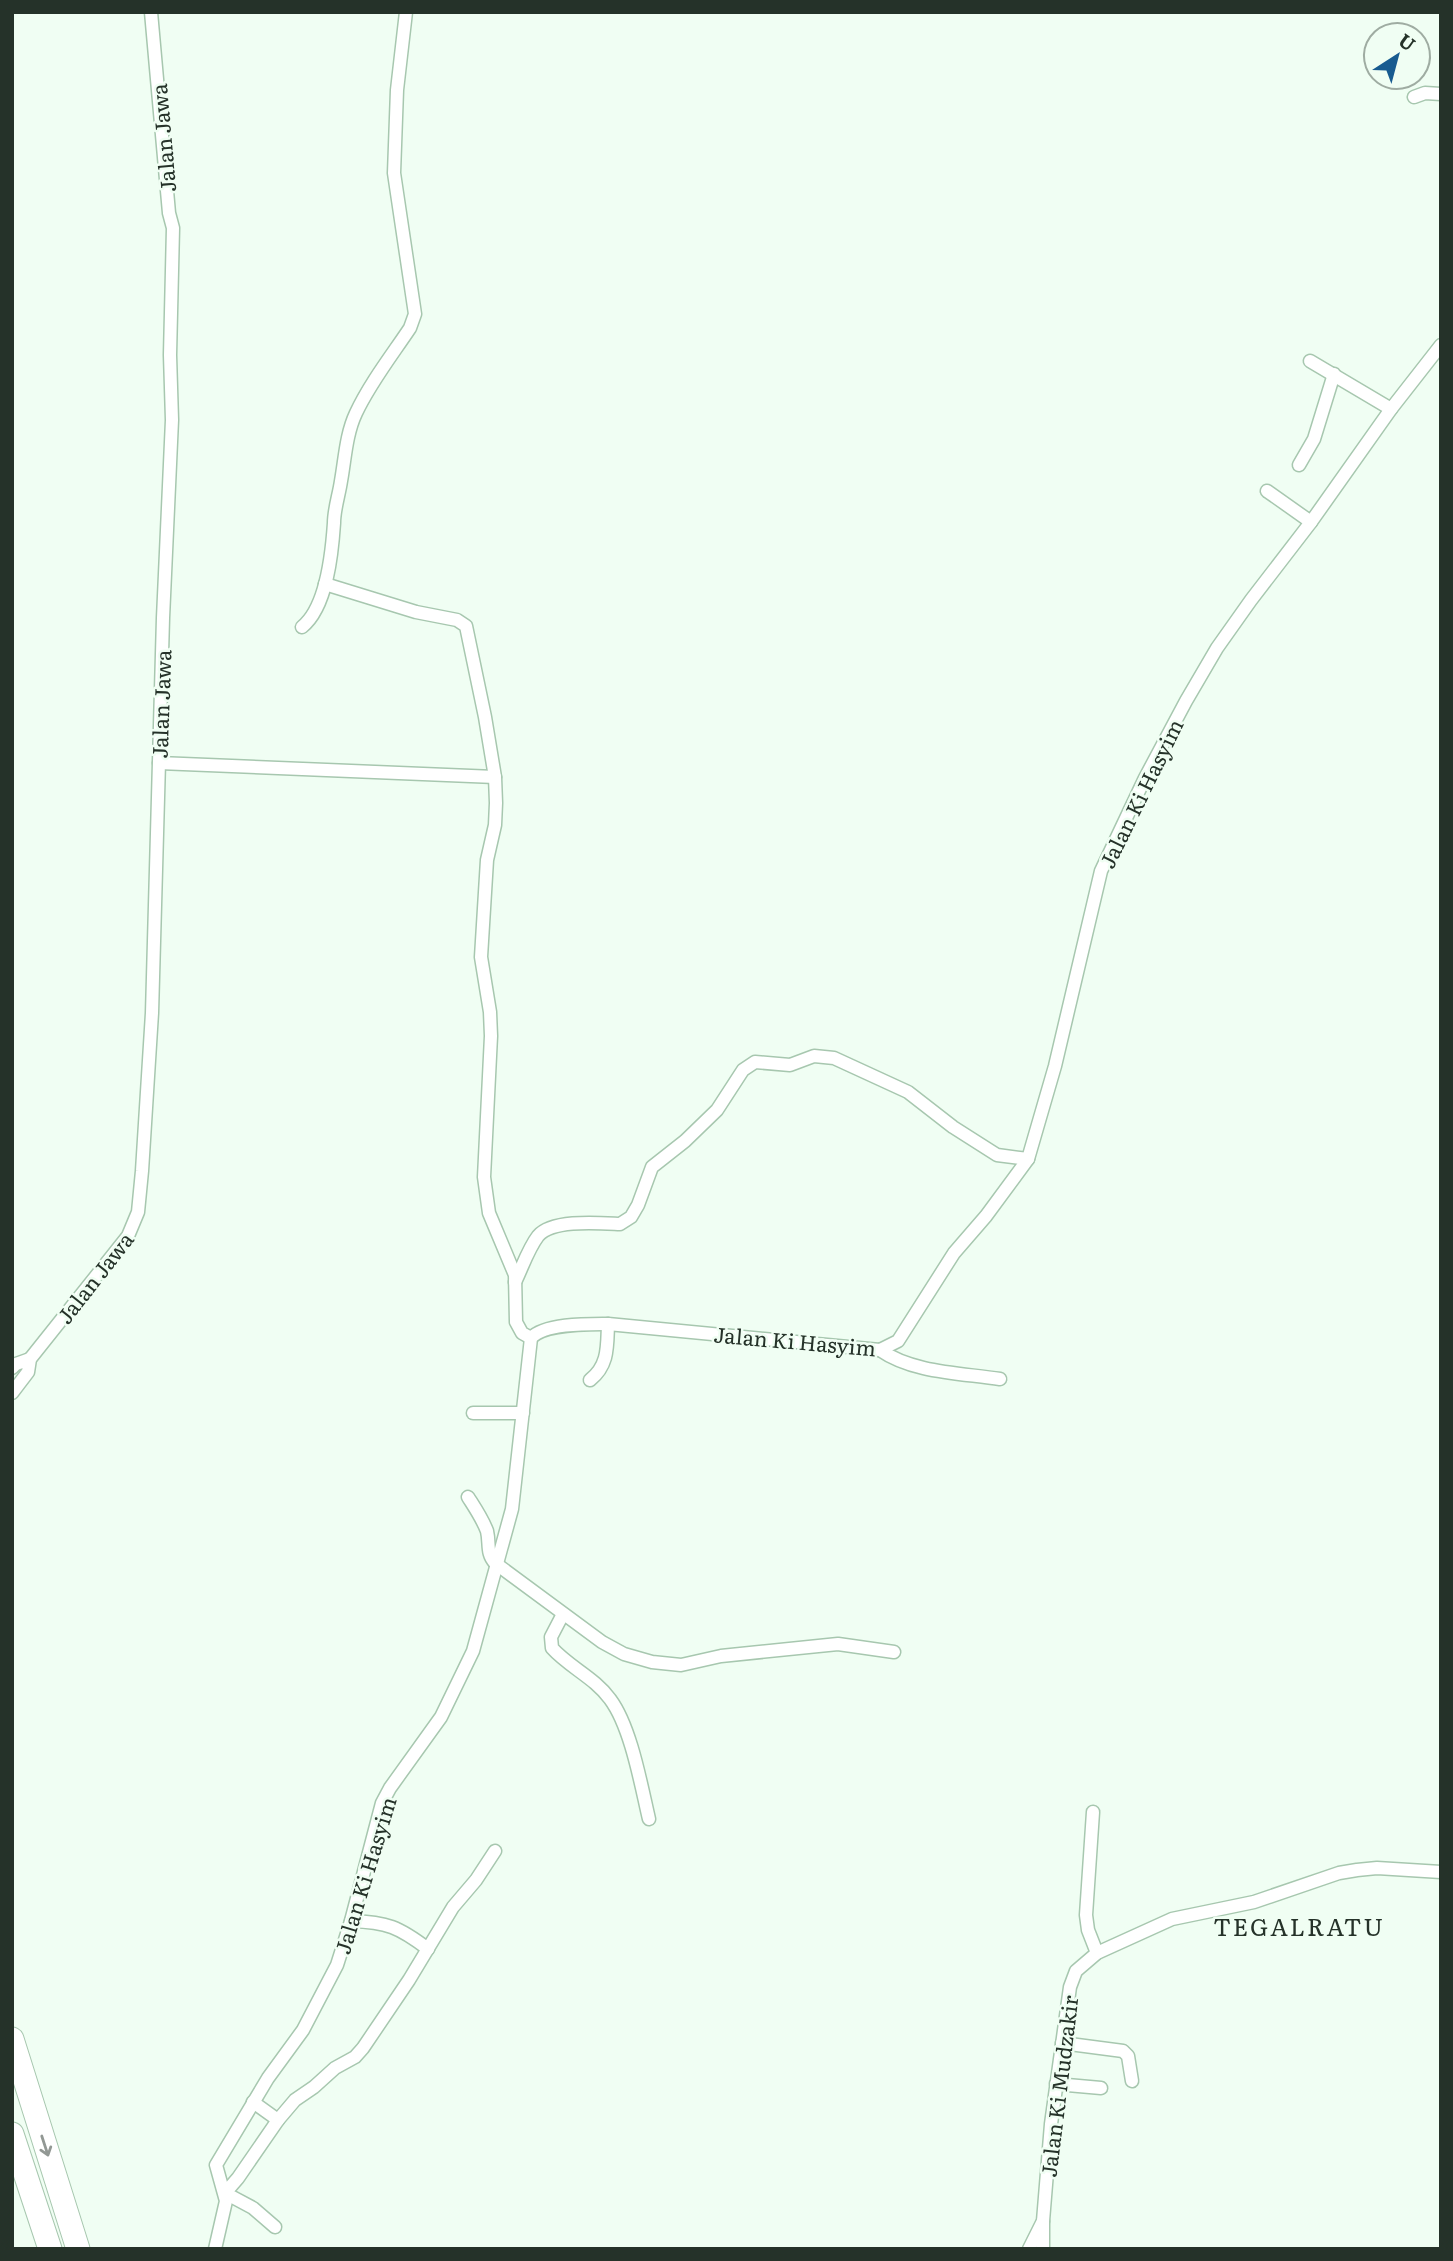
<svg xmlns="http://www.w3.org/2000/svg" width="1453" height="2261" font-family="Literata,serif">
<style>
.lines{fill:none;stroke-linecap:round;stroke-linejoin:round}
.street-casing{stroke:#a7c7af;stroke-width:15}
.highway-casing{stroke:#a7c7af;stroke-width:25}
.street{stroke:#fff;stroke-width:12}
.highway{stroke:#fff;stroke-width:23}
.oneway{stroke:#929894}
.labels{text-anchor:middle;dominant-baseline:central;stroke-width:5;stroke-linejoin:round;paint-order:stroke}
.street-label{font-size:21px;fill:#253229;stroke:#f0fef3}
.quarter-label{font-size:24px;letter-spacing:2px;fill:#253229;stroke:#f0fef3}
</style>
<rect width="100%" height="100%" fill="#f0fef3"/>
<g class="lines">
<g class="street-casing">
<g id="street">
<path d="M1414 97 1425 93 1441 94"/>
<path d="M1310 361 1391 409"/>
<path d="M1299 465 1314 439 1334 374"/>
<path d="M1267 491 1311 522"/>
<path d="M325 584 416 612 457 620 466 626 485 717 495 777 496 803 495 825 487 860 481 957 490 1012 491 1036 484 1177 489 1213 515 1275 516 1322 522 1333 531 1338"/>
<path d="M302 627C327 607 332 553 334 523 334 509 339 495 341 481 345 459 346 434 356 413 370 383 392 355 410 328L415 314 394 173 397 90 406 12"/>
<path d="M159 763 495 777"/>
<path d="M515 1282C522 1268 528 1249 538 1236 552 1219 599 1223 620 1224L631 1217 638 1205 652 1167 685 1141 717 1110 743 1070 755 1062 790 1065 814 1056 834 1058 908 1092 953 1127 997 1155 1028 1159"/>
<path d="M880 1350C913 1373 961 1373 1000 1379"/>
<path d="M12 1368 16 1364 30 1359"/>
<path d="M590 1380C609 1365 607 1346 608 1324"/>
<path d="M12 1393 28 1372 30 1359 128 1236 138 1212 142 1171 152 1013 163 618 172 420 170 355 173 228 169 213 151 12"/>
<path d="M473 1413H523"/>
<path d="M468 1497C475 1508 482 1518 487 1531 490 1544 486 1553 495 1563L602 1642 624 1654 652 1662 681 1665 721 1656 838 1644 894 1652"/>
<path d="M563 1614 551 1637 552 1648C569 1667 595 1678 610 1699 631 1727 641 1785 649 1819"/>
<path d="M1093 1812 1086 1915 1088 1930 1097 1953"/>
<path d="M351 1921C387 1922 399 1927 428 1949"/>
<path d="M1062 2043 1123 2051 1128 2056 1132 2081"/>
<path d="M1056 2084 1101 2088"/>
<path d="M253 2102 278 2120 295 2100 314 2087 335 2068 355 2057 363 2048 409 1980 453 1907 476 1880 495 1851"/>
<path d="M1043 2221V2249"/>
<path d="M275 2227 253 2208 225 2193 238 2178 278 2120"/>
<path d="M215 2249 226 2201 216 2165 268 2078 303 2030 337 1965 351 1921 382 1803 390 1788 441 1717 473 1651 512 1509 531 1338C545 1323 589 1324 608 1324L880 1350 898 1341 954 1253 986 1216 1028 1159 1055 1066 1101 871 1145 778 1186 701 1217 648 1251 600 1311 522 1391 409 1441 345"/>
<path d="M1029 2249 1043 2221 1051 2124 1070 1987 1076 1971 1097 1953 1172 1919 1254 1902 1339 1873 1357 1870 1377 1868 1441 1872"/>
</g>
</g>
<g class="highway-casing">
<g id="highway">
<path d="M12 2039 78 2249"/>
<path d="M12 2134 50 2249"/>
</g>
</g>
<use href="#street" class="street"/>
<use href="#highway" class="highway"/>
</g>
<defs><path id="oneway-shaft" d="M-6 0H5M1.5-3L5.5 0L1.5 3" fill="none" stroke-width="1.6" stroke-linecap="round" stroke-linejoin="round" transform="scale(1.75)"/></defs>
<use class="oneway" href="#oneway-shaft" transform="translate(45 2146) rotate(72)"/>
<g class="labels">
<g class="street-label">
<text transform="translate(162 138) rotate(-95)">Jalan Jawa</text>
<text transform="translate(160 704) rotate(-88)">Jalan Jawa</text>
<text transform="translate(1140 793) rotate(-64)">Jalan Ki Hasyim</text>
<text transform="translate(94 1277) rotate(-52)">Jalan Jawa</text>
<text transform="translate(795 1340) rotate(5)">Jalan Ki Hasyim</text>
<text transform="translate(364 1875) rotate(-73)">Jalan Ki Hasyim</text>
<text transform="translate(1058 2086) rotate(-83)">Jalan Ki Mudzakir</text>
</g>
<g class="quarter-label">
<text x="1299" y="1925">TEGALRATU</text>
</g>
</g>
<rect width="1453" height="2261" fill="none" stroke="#253229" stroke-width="28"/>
<g transform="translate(1397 56) rotate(36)"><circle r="33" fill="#f0fef3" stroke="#9faca2" stroke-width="2"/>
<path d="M0-5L12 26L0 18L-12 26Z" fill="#175b90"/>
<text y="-10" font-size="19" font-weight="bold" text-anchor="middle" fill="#253229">U</text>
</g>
</svg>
